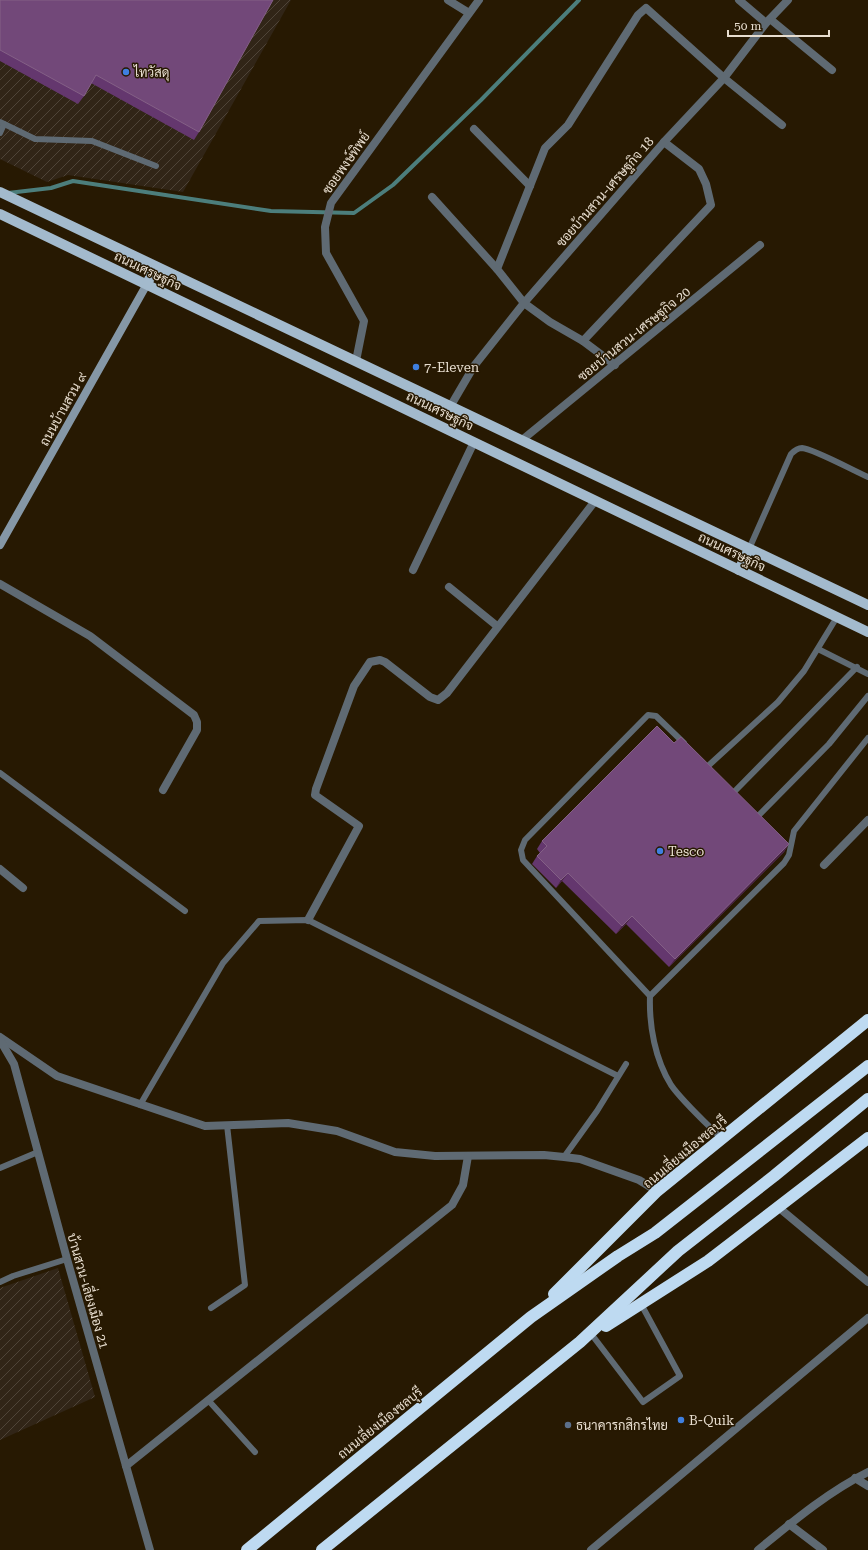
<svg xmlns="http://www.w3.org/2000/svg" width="868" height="1550" font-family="'Roboto Serif',Sarabun,serif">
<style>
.industrial{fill:url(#industrial-furrows)}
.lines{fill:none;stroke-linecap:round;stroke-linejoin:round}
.stream{stroke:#4c7e7c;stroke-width:4}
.lane{stroke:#5f6a73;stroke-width:6}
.street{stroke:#5f6a73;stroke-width:8}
.secondary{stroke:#8597a6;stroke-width:8}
.primary{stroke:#a3bacd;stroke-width:10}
.highway{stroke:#bedaf1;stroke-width:12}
.wall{fill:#64376e}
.shaded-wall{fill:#46233f}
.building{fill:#724879;stroke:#846086}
.shop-dot{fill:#3f7fe0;stroke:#271902;stroke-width:1.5}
.service-dot{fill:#5c6f8a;stroke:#271902;stroke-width:1.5}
.labels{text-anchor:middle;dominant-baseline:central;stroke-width:3;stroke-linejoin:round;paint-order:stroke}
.poi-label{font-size:13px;fill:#e7ddcf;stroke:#271902;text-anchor:start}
.street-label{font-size:13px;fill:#e7ddcf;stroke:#271902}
</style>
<defs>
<pattern id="industrial-furrows" width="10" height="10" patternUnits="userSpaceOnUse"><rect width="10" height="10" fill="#312517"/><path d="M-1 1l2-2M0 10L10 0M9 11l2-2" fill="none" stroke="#4f4438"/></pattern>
</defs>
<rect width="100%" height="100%" fill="#271902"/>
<g class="industrial">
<path d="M0 0H291L183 192 68 175 47 182 0 159Z"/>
<path d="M58 1268 95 1397 0 1440V1288Z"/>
</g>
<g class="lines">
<path class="stream" d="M8 193 51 188 73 181 271 211 354 213 393 185 481 100 579 0"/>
<g class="lane">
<path d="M0 122 35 139 92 141 156 166"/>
<path d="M0 133 4 124"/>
<path d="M749 549 791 454C794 451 797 448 802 448 814 449 854 471 868 477"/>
<path d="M818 649 868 674"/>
<path d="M708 766 778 702 804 671 837 617"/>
<path d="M0 773 185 911"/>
<path d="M734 792 857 667"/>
<path d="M758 816 829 744 868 696"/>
<path d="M650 996 523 860 521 850 525 840 648 715 656 716 684 743"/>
<path d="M140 1105 223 963 259 921 308 920 618 1076"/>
<path d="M722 1139C707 1124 682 1101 671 1085 655 1059 649 1026 650 996L784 863 789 855 794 831 868 738"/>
<path d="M564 1157 597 1111 626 1064"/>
<path d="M0 1168 38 1152"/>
<path d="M0 1282 13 1276 67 1259"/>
<path d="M211 1308 245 1285 227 1125"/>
<path d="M592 1335 643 1402 680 1376 641 1304"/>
<path d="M208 1400 255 1452"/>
</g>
<g class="street">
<path d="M448 0 469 13"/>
<path d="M739 0 766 23"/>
<path d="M770 19 832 70"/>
<path d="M474 129 530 186"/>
<path d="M664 142 699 169 706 184 711 205 583 341 550 322 524 303 497 269 545 148 568 125 638 15 646 8 724 78 782 125"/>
<path d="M432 197 497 269"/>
<path d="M583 341 615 365"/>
<path d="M356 361 364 321 326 253 325 227 331 203 479 0"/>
<path d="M450 407 474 366 524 303 664 142 724 78 766 23 788 0"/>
<path d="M522 440 760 245"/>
<path d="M413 570 474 442"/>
<path d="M0 584 90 636 194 715 197 722V730L163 790"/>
<path d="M449 587 497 626"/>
<path d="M824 865 868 820"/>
<path d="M0 869 23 888"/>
<path d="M308 920 359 826 315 795 316 789 354 686 370 662 380 660 385 662 430 697 438 700 447 693 595 501"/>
<path d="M0 1037 57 1076 205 1126 288 1123 337 1131 395 1152 435 1156 544 1155 564 1157 580 1159 639 1180 657 1191"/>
<path d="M0 1040 14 1064 67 1259 150 1550"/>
<path d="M778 1207 868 1282"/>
<path d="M126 1466 452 1205 463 1185 468 1156"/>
<path d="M855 1478 868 1486"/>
<path d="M789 1524 823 1550"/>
<path d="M591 1550 868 1318"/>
<path d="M758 1550C791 1523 829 1491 868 1472"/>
</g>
<path class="secondary" d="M0 545 147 284"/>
<g class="primary">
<path d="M0 192 868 605"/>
<path d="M0 214 868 632"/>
<path d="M147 284 155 267"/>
<path d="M739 570 749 549"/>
</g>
<g class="highway">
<path d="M554 1294 657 1191 868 1020"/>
<path d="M606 1326 708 1261 868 1138"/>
<path d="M247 1550 531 1317 618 1256 655 1233 868 1066"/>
<path d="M322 1550 580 1342 678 1251 774 1176 868 1099"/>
</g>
</g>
<g class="wall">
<path d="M0 0 199 132 194 140 91 83 84 96 78 104 0 61Z"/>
<path d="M674 743 789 844 784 852 669 967 626 924 616 934 562 881 556 888 532 864 537 856 540 853 537 849 542 841Z"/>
</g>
<g class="shaded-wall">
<path d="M789 844 784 852 669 967 675 959Z"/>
<path d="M568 873 562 881 556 888 561 880Z"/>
<path d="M632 916 626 924 616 934 622 926Z"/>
</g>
<g class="building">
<path d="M0 0H273L199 132 96 75 84 96 0 50Z"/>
<path d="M657 726 674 743 681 737 789 844 675 959 632 916 622 926 568 873 561 880 537 856 547 846 542 841Z"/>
</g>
<g class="shop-dot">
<circle cx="126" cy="72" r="4"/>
<circle cx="416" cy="367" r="4"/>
<circle cx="660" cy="851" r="4"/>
<circle cx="681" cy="1420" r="4"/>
</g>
<circle class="service-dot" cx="568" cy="1425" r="4"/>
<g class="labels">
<g class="poi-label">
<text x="134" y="72">ไทวัสดุ</text>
<text x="424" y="367">7-Eleven</text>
<text x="668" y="851">Tesco</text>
<text x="689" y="1420">B-Quik</text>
<text x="576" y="1425">ธนาคารกสิกรไทย</text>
</g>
<g class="street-label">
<text transform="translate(346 163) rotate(-55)">ซอยพงษ์ทิพย์</text>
<text transform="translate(605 192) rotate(-49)">ซอยบ้านสวน-เศรษฐกิจ 18</text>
<text transform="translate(148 271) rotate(26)">ถนนเศรษฐกิจ</text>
<text transform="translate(634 334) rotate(-39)">ซอยบ้านสวน-เศรษฐกิจ 20</text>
<text transform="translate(63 409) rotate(-61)">ถนนบ้านสวน ๙</text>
<text transform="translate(440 411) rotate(26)">ถนนเศรษฐกิจ</text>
<text transform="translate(732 552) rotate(26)">ถนนเศรษฐกิจ</text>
<text transform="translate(685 1152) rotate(-40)">ถนนเลี่ยงเมืองชลบุรี</text>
<text transform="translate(88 1291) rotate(74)">บ้านสวน-เลี่ยงเมือง 21</text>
<text transform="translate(380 1423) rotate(-39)">ถนนเลี่ยงเมืองชลบุรี</text>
</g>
</g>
<path d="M728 30v6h101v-6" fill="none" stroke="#e7ddcf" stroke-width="2"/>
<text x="734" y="30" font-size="12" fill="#e7ddcf" stroke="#271902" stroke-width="3" paint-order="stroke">50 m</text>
</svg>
